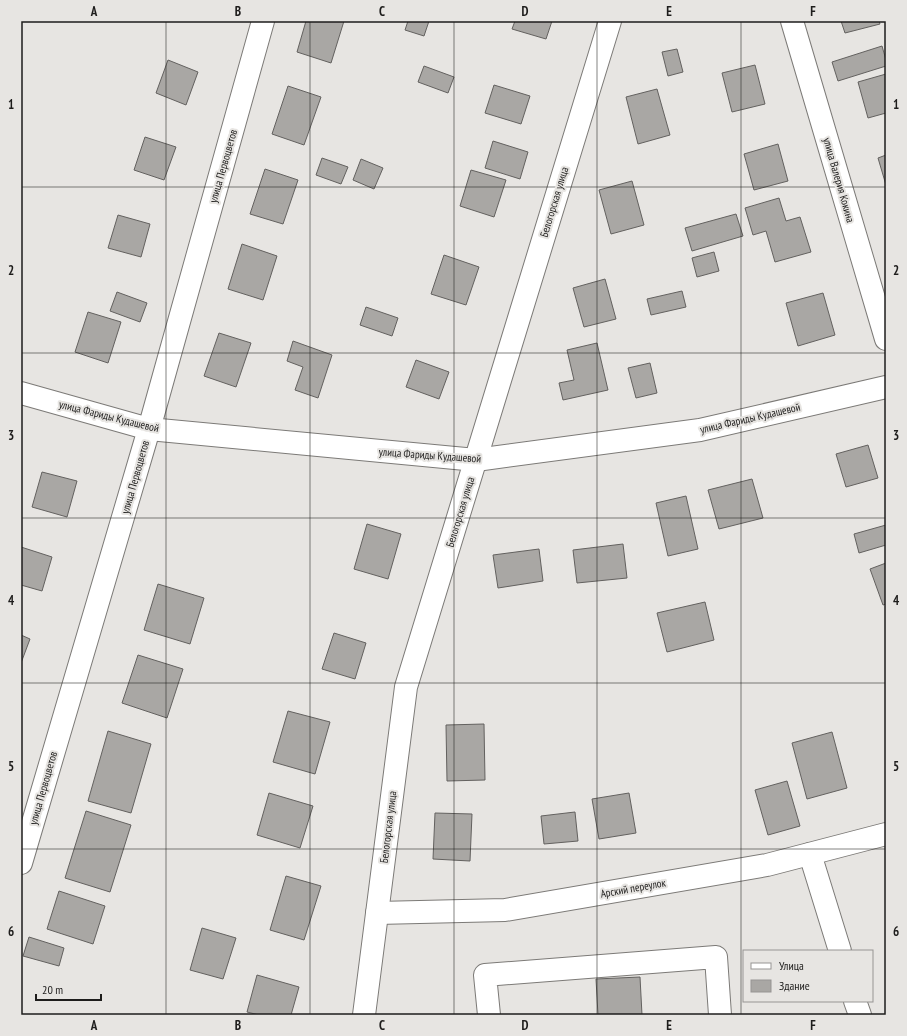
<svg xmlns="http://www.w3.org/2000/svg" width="907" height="1036" font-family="'PT Sans Narrow',sans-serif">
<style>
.building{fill:#a9a7a4;stroke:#63615f}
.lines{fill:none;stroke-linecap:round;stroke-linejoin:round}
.minor-casing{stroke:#7c7a77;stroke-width:24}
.minor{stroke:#fff;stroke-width:22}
.grid{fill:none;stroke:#1e1d1c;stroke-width:1;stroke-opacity:0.55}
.labels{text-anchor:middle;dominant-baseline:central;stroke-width:4;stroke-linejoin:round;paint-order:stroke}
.street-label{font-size:11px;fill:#1e1d1c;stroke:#e7e5e2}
.neatline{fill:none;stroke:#1e1d1c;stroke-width:1.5}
.grid-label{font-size:13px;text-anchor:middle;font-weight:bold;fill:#1e1d1c}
</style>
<rect width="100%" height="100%" fill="#e7e5e2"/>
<g class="building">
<path d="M306 21H344L331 63 297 52Z"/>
<path d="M408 21H429L424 36 405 30Z"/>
<path d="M515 21H552L546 39 512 29Z"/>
<path d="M841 21H879L880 24 845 33Z"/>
<path d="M882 46 886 60V66L838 81 832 62Z"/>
<path d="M677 49 683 72 668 76 662 52Z"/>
<path d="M168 60 198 72 186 105 156 93Z"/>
<path d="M755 65 765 104 732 112 722 73Z"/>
<path d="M424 66 454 77 448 93 418 82Z"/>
<path d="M886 74V113L868 118 858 82Z"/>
<path d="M494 85 530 96 521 124 485 113Z"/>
<path d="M288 86 321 97 304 145 272 134Z"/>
<path d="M657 89 670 135 638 144 626 97Z"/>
<path d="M145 137 176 147 164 180 134 170Z"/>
<path d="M493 141 528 152 520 179 485 168Z"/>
<path d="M778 144 788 181 754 190 744 154Z"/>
<path d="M886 155V185L878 158Z"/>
<path d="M322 158 348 167 341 184 316 175Z"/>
<path d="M361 159 383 168 374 189 353 180Z"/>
<path d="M265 169 298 180 283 224 250 214Z"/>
<path d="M471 170 506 180 494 217 460 206Z"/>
<path d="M632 181 644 225 611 234 599 190Z"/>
<path d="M779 198 786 221 800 217 811 252 775 262 766 231 753 235 745 208Z"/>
<path d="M736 214 743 236 692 251 685 228Z"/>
<path d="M118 215 150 224 141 257 108 248Z"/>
<path d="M242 244 277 256 263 300 228 289Z"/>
<path d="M714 252 719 271 697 277 692 258Z"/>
<path d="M444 255 479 267 466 305 431 294Z"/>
<path d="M605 279 616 319 584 327 573 288Z"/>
<path d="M682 291 686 307 651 315 647 299Z"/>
<path d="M117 292 147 303 140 322 110 311Z"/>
<path d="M823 293 835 335 798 346 786 303Z"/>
<path d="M366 307 398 318 392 336 360 325Z"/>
<path d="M88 312 121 322 108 363 75 352Z"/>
<path d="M219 333 251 343 236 387 204 376Z"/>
<path d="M293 341 332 355 318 398 295 390 303 367 287 361Z"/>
<path d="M597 343 608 390 563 400 559 383 574 380 567 350Z"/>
<path d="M416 360 449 372 439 399 406 387Z"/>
<path d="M650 363 657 393 636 398 628 368Z"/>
<path d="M868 445 878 478 846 487 836 454Z"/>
<path d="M42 472 77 481 67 517 32 507Z"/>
<path d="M752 479 763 518 719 529 708 490Z"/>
<path d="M686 496 698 549 668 556 656 503Z"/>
<path d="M367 524 401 534 388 579 354 569Z"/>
<path d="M886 525V545L859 553 854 534Z"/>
<path d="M623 544 627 578 577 583 573 550Z"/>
<path d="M21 547 52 557 42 591 21 585Z"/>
<path d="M539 549 543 581 498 588 493 555Z"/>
<path d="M886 563V604L883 605 870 569Z"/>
<path d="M158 584 204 598 190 644 144 630Z"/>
<path d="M705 602 714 640 667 652 657 613Z"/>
<path d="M334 633 366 643 355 679 322 669Z"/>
<path d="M21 635 30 639 21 663Z"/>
<path d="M138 655 183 669 167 718 122 703Z"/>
<path d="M288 711 330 722 315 774 273 762Z"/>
<path d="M484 724 485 780 447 781 446 725Z"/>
<path d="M108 731 151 744 131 813 88 801Z"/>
<path d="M832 732 847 788 807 799 792 743Z"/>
<path d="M787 781 800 826 768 835 755 790Z"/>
<path d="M269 793 313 806 300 848 257 835Z"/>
<path d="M629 793 636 833 599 839 592 799Z"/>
<path d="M86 811 131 825 110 892 65 878Z"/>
<path d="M575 812 578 841 544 844 541 816Z"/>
<path d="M435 813 472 814 470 861 433 859Z"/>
<path d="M286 876 321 886 304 940 270 930Z"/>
<path d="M59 891 105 906 93 944 47 929Z"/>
<path d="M202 928 236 938 223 979 190 970Z"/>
<path d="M29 937 64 948 59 966 23 956Z"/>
<path d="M257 975 299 987 291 1015H259L247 1012Z"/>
<path d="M640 977 642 1015H598L596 979Z"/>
</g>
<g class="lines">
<g class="minor-casing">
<g id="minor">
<path d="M792 21 886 339"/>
<path d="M21 393 149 429 476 460 700 430 886 387"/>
<path d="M810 854 840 951"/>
<path d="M21 863 149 429 263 21"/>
<path d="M377 913 505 910 767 865 886 834"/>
<path d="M855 1001 860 1015"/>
<path d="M364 1015 406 687 610 21"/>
<path d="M489 1015 485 975 716 957 720 1015"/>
</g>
</g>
<use href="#minor" class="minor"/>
</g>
<path class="grid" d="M166 21V1015M310 21V1015M454 21V1015M597 21V1015M741 21V1015M21 187H886M21 353H886M21 518H886M21 683H886M21 849H886"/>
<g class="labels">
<g class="street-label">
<text transform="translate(223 166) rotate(-74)">улица Первоцветов</text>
<text transform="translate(839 180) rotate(74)">улица Валерия Кокина</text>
<text transform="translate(554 202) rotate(-73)">Белогорская улица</text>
<text transform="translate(109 416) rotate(14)">улица Фариды Кудашевой</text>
<text transform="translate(750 418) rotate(-13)">улица Фариды Кудашевой</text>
<text transform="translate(430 455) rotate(4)">улица Фариды Кудашевой</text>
<text transform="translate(135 477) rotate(-74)">улица Первоцветов</text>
<text transform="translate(460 512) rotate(-73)">Белогорская улица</text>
<text transform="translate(43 788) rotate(-74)">улица Первоцветов</text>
<text transform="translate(388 827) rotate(-83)">Белогорская улица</text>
<text transform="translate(633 888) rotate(-10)">Арский переулок</text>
</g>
</g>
<rect width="907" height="1036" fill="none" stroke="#e7e5e2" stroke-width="44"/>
<rect x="743" y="950" width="130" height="52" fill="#e7e5e2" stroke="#979593"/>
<rect x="751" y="963" width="20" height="6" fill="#ffffff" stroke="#979593"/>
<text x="779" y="970" font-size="12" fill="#1e1d1c">Улица</text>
<rect x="751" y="980" width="20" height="12" fill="#a9a7a4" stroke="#979593"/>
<text x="779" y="990" font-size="12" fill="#1e1d1c">Здание</text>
<path d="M36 994v6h65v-6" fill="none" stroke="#1e1d1c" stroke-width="2"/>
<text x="42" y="994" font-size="12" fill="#1e1d1c" stroke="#e7e5e2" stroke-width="3" paint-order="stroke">20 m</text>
<rect x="22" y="22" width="863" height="992" class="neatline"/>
<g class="grid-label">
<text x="94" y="16">A</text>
<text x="238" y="16">B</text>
<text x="382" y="16">C</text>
<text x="525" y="16">D</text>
<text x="669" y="16">E</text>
<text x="813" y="16">F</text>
<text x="11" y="109">1</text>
<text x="896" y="109">1</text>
<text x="11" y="275">2</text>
<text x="896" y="275">2</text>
<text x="11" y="440">3</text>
<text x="896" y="440">3</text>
<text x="11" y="605">4</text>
<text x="896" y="605">4</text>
<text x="11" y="771">5</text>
<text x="896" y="771">5</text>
<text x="11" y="936">6</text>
<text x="896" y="936">6</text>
<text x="94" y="1030">A</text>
<text x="238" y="1030">B</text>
<text x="382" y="1030">C</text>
<text x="525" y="1030">D</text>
<text x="669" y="1030">E</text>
<text x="813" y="1030">F</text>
</g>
</svg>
